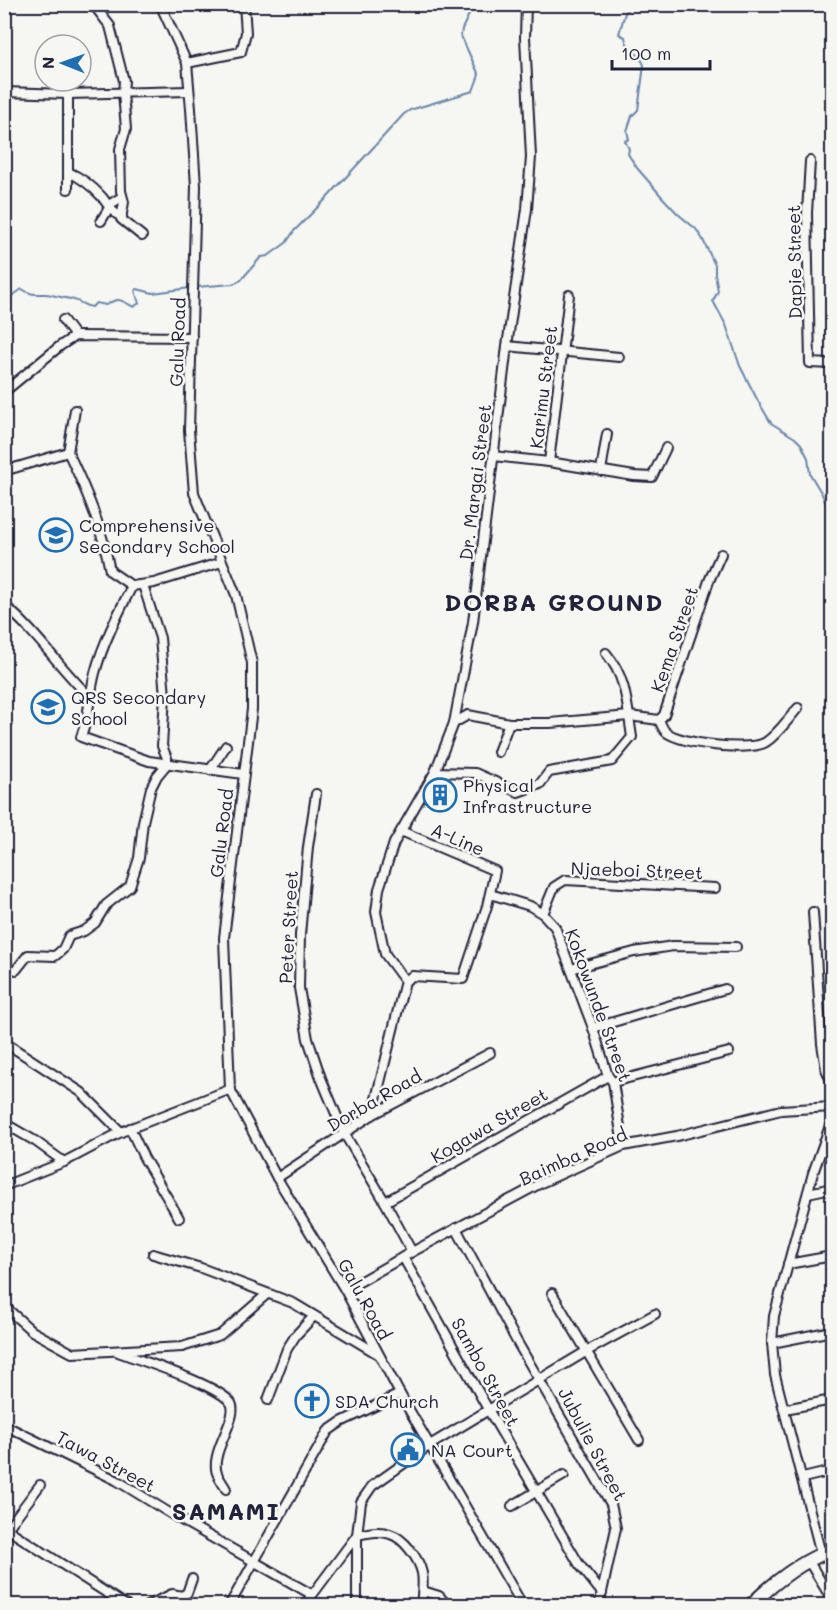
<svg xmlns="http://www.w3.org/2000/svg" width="837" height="1610" font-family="Mali,sans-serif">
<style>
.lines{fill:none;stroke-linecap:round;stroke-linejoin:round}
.stream{stroke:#6986aa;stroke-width:2}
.minor-casing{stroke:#22223b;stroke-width:12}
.primary-casing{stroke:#22223b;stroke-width:16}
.minor{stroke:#f6f6f2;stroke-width:8}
.primary{stroke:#f6f6f2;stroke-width:12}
.labels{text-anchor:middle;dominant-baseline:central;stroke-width:5;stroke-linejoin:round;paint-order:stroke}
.street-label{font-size:18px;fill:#22223b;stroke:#f6f6f2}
.poi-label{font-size:18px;fill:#22223b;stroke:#f6f6f2;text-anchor:start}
.district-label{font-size:24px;font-weight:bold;letter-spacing:1.5px;fill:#22223b;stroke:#f6f6f2}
</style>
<rect width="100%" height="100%" fill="#f6f6f2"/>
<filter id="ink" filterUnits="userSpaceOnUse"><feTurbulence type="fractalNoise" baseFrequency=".0167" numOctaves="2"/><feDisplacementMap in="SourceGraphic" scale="12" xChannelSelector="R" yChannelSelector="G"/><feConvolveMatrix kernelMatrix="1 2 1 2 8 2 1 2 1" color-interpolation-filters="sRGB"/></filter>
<g filter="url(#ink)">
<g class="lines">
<g class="stream">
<path d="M631 4 625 13 619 34 625 37C626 50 640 52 644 65L638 110 632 116 627 131 629 139 625 141 629 149 628 154 637 168 663 198 678 214 696 229 702 238 715 265V274L718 291 713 301 726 325 740 366 758 401 771 423 795 438 801 444 808 458 810 474 822 494 832 519"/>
<path d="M196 287 233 284 241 280 261 257 268 256 286 243 294 231 326 199 404 114 410 110 473 91 479 75 461 36 462 29 474 4"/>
<path d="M4 297 9 298 22 289C31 295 34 294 45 294 49 294 69 299 74 300 82 302 84 306 92 307L96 303 106 305C121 296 120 301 134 307L139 303 135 291 137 289 153 293 190 288"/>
</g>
<g class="minor-casing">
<g id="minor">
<path d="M93 4 110 26 124 81 123 93 126 129 120 149 121 191 124 202 121 219 142 236"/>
<path d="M160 4 187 63 191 109 196 186 189 430 194 493 236 595 252 663V709L224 938 230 1089 277 1178 345 1290 400 1394 523 1606"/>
<path d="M187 63 241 52 246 33 244 4"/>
<path d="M4 92 68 94 189 91"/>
<path d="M810 161 807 213 810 363 832 364"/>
<path d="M68 172C80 177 93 187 102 197 109 206 112 213 122 217"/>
<path d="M68 189V94"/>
<path d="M101 221 112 203 122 197"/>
<path d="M63 320 75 336"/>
<path d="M507 346 619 357"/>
<path d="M4 392 60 346 75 336 192 337"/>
<path d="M68 452C87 492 102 527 110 571L132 586 154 583 222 562"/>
<path d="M68 452 75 410"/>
<path d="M493 456 549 462 569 295"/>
<path d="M549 462 634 476 652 477 666 448"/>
<path d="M4 471 68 452"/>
<path d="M601 471 607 434"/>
<path d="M132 586C118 614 103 643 95 673 89 696 90 713 81 737L149 761 243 774"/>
<path d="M4 605C37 632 60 669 91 698"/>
<path d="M659 720C661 724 663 730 666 732 680 744 751 752 766 742 778 734 788 719 798 708"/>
<path d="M454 723 468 715 509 723"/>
<path d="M498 752 509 723H550L629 716 659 720 664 715 709 581 721 554"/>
<path d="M210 770 226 746"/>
<path d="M435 772 475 773 518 792 540 784 549 772 612 761 632 737C627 706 627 678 606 653"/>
<path d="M316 794 308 847 300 935 299 988 308 1039 321 1078 344 1133 385 1202 412 1252"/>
<path d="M401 831 495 871 487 906 463 979 412 976 405 981"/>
<path d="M490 894 530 906 543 914 555 927 593 1028 608 1076 613 1082 623 1146"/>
<path d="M813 912 822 1044 826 1069 832 1083"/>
<path d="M543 914 554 887 565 880 715 888"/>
<path d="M571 969 634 952 673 946 736 947"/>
<path d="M16 970 28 955 55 956 63 949 69 936 84 931 95 923 106 905 130 886 139 858 143 822 151 788 157 776 167 764V758L162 746 165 696 160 638 143 585"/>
<path d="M593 1028 725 989"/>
<path d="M4 1042 81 1092 121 1132"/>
<path d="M613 1082 729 1052"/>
<path d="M372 1115 405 981 385 954 376 912 379 889 394 843 435 772 454 723 473 622 507 346 527 209 531 157 525 37 526 4"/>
<path d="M4 1123 35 1141 64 1162"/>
<path d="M130 1128 144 1158 179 1218"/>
<path d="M277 1178 372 1115 490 1053"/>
<path d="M4 1186 64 1162 121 1132 231 1089"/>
<path d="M808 1193 832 1188"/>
<path d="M385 1202 608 1076"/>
<path d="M456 1228 516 1340 611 1504 616 1528 599 1606"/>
<path d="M153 1254 201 1268 293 1303 378 1354"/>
<path d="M403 1257 489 1411 579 1564 602 1593"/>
<path d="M788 1264 832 1256"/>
<path d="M345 1290 412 1252 543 1182 623 1146 677 1136 781 1110 832 1107"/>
<path d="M552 1293 639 1440"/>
<path d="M4 1306 32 1331 72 1353 182 1347 220 1335 267 1294"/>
<path d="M772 1343 832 1331"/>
<path d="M118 1352C142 1361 219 1385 231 1403 239 1417 213 1447 216 1469 216 1475 223 1483 226 1489"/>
<path d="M268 1400 287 1349 296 1335 314 1316"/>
<path d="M785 1409 832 1400"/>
<path d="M4 1425 116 1480 176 1517 311 1594"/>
<path d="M803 1478 832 1471"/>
<path d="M512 1506 564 1475"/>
<path d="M4 1527 127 1606"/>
<path d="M7 1529 40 1485"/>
<path d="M821 1554 775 1375 772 1343 774 1316 813 1173 832 1120"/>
<path d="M808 1560 832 1600"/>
<path d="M423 1591 439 1596 448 1606"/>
<path d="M147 1606 172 1594 182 1596 187 1593 192 1579"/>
<path d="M229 1606 328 1431 341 1422 400 1394"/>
<path d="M304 1606 357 1535 361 1502 372 1486 430 1445 587 1351 655 1314"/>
<path d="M357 1606V1535C368 1533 380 1530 390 1534 404 1538 419 1559 422 1573 424 1583 422 1595 421 1606"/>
</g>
</g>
<g class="primary-casing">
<path id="primary" d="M750 1606C774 1582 801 1561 832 1550"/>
</g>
<use href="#minor" class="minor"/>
<use href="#primary" class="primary"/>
</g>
</g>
<defs>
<g id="school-ring" transform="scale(1.725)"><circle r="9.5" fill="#f6f6f2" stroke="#1f6fb2" stroke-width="1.5"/><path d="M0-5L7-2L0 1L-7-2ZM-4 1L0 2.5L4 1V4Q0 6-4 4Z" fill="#1f6fb2"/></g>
<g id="building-ring" transform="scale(1.725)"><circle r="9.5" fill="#f6f6f2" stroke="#1f6fb2" stroke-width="1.5"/><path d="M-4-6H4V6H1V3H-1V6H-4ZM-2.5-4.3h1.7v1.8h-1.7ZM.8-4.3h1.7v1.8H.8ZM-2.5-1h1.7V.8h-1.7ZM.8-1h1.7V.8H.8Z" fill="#1f6fb2"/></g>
<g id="church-ring" transform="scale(1.725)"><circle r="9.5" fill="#f6f6f2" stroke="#1f6fb2" stroke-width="1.5"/><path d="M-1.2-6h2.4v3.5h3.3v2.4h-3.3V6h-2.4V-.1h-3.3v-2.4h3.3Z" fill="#1f6fb2"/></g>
<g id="civic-ring" transform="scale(1.725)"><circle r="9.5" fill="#f6f6f2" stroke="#1f6fb2" stroke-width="1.5"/><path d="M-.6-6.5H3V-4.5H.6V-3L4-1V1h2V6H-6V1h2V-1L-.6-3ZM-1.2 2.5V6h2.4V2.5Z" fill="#1f6fb2"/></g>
</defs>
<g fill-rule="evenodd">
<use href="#school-ring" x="56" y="535"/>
<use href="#school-ring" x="48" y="707"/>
<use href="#building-ring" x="440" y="795"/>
<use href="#church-ring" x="312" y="1401"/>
<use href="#civic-ring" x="408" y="1450"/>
</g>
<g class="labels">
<g class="street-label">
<text transform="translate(794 262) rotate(-91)">Dapie Street</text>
<text transform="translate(177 342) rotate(-88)">Galu Road</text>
<text transform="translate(543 387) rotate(-83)">Karimu Street</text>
<text transform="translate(475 482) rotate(-83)">Dr. Margai Street</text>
<text transform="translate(674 639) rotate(-71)">Kema Street</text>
<text transform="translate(221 833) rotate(-83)">Galu Road</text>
<text transform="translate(458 839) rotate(23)">A-Line</text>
<text transform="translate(637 870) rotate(2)">Njaeboi Street</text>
<text transform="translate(288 927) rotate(-87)">Peter Street</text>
<text transform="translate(599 1005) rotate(70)">Kokowunde Street</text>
<text transform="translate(374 1100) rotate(-30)">Dorba Road</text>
<text transform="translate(489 1125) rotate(-30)">Kogawa Street</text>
<text transform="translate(573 1156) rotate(-24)">Baimba Road</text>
<text transform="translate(365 1299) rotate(61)">Galu Road</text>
<text transform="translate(486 1372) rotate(61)">Sambo Street</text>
<text transform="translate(593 1444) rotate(62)">Jubulie Street</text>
<text transform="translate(106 1461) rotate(28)">Tawa Street</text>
</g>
<g class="poi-label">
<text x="79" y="525">Comprehensive<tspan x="79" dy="21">Secondary School</tspan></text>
<text x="71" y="697">QRS Secondary<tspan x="71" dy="21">School</tspan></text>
<text x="463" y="785">Physical<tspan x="463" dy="21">Infrastructure</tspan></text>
<text x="335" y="1401">SDA Church</text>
<text x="431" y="1450">NA Court</text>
</g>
<g class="district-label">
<text x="554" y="601">DORBA GROUND</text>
<text x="226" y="1510">SAMAMI</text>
</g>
</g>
<rect width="837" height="1610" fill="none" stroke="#f6f6f2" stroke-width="24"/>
<rect x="12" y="12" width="813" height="1586" fill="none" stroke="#22223b" stroke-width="2" filter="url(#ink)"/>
<g transform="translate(63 63) rotate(271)"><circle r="28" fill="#f6f6f2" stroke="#a1a1a9" stroke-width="1.5"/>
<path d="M0-4.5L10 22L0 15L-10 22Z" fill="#1f6fb2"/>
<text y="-9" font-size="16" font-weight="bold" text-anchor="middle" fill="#22223b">N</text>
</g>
<path d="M612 60v9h98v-9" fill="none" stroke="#22223b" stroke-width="3"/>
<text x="621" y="60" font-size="18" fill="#22223b" stroke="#f6f6f2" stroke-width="4.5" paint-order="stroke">100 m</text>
</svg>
